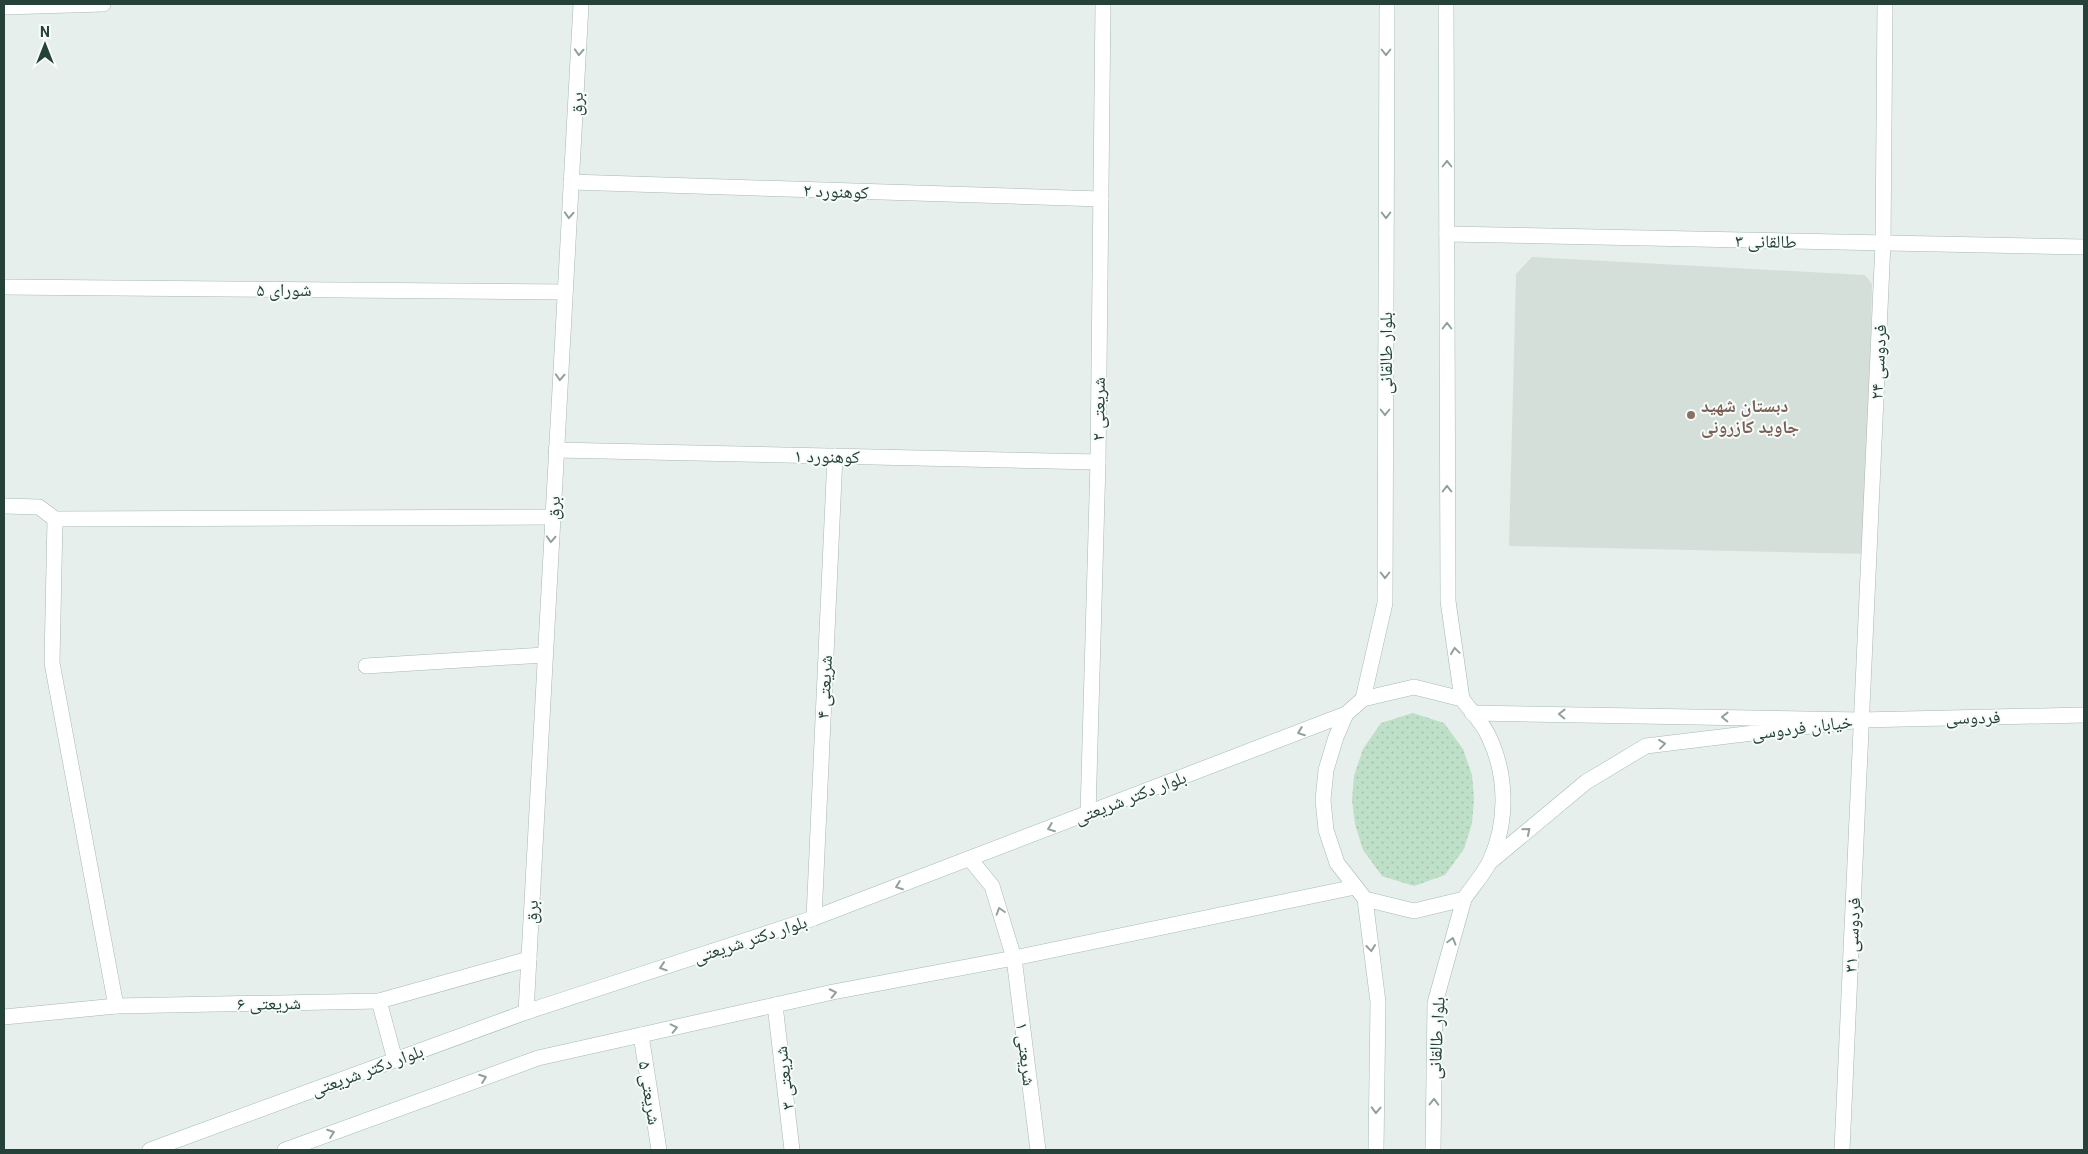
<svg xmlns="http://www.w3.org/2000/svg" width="2088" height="1154" font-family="Roboto,'Noto Naskh Arabic',sans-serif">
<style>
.built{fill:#d4dfda}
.grass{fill:url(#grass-dots)}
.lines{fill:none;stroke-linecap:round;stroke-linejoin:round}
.street-casing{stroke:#a8b8b2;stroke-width:16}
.secondary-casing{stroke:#a4bbb3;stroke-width:16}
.street{stroke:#fff;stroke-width:15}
.secondary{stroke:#fff;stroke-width:15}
.oneway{stroke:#92a09c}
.education-dot{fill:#8d6e63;stroke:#f7fbf9;stroke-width:2}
.labels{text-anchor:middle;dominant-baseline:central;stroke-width:4;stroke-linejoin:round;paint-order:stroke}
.street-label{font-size:18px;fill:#24423a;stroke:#f7fbf9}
.education-label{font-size:18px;font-weight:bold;fill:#785e54;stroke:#f7fbf9;text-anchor:start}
</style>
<defs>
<pattern id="grass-dots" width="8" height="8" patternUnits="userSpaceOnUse" patternTransform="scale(1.25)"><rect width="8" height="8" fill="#bfe0c8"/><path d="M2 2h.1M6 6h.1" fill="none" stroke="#a4c1ad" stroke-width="1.8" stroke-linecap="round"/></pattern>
</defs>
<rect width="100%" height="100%" fill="#e6efeb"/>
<path class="built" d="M1532 257 1865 275 1872 284 1866 554 1509 546 1516 274Z"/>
<path class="grass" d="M1413 713 1444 723 1463 749 1472 775 1474 799 1472 823 1464 849 1445 875 1414 886 1382 876 1363 850 1355 824 1352 800 1354 776 1363 749 1381 723Z"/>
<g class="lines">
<g class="street-casing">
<g id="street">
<path d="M4 7 103 4"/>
<path d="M571 182 1101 199"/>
<path d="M1447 234 2084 247"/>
<path d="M4 287 565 292"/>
<path d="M556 450 1098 462"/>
<path d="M4 506 39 507 55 519 552 517"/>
<path d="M55 519 52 663 116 1006"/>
<path d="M366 666 544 655"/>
<path d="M1088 814 1098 462 1103 4"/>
<path d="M814 918 835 456"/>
<path d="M1014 958 1038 1150"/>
<path d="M379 1001 395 1060"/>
<path d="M775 1005 792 1150"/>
<path d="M526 1012 581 4"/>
<path d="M4 1017 116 1006 379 1001 529 959"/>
<path d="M641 1035 659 1150"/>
<path d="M1842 1150 1883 243 1885 4"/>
</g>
</g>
<g class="secondary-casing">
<g id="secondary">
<path d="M1446 4 1448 601 1462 699"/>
<path d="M1414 687 1462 699C1471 711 1483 723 1489 737 1507 775 1508 822 1490 861 1484 874 1472 887 1464 899L1414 911 1365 899 1337 863 1326 830 1323 800 1326 770 1336 737 1346 714 1363 699Z"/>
<path d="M1363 699 1385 603 1387 4"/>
<path d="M1472 713 1861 720 1646 746 1586 782 1490 862"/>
<path d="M1861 720 2084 715"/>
<path d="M970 859 992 886 1014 958"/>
<path d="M1365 899 1378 1002 1376 1150"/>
<path d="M150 1150 526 1012 814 918 1346 714"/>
<path d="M285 1150 538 1058 833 992 1014 958 1355 887"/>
<path d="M1433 1150 1435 1003 1464 899"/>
</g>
</g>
<use href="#street" class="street"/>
<use href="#secondary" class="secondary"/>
</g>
<defs><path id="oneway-chevron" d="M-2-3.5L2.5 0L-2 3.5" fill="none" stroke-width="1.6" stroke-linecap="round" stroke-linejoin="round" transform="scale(1.25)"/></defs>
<g class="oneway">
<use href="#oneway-chevron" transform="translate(579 52) rotate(93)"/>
<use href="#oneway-chevron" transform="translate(1386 52) rotate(90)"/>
<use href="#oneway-chevron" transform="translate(1447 164) rotate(-90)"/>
<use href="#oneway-chevron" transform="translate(569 215) rotate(93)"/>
<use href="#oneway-chevron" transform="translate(1386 215) rotate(90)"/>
<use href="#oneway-chevron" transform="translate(1447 326) rotate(-90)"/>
<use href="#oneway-chevron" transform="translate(560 377) rotate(93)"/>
<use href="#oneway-chevron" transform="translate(1385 412) rotate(90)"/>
<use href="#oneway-chevron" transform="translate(1447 489) rotate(-90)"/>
<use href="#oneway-chevron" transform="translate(551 539) rotate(93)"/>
<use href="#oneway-chevron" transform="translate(1385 575) rotate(90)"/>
<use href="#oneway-chevron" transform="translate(1455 651) rotate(-98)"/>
<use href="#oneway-chevron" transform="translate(1562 714) rotate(-179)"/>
<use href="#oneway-chevron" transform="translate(1725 717) rotate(-179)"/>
<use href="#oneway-chevron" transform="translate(1301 732) rotate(159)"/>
<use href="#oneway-chevron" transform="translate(1662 744) rotate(-7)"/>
<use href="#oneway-chevron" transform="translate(1051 828) rotate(159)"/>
<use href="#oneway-chevron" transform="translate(1527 831) rotate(-40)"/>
<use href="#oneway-chevron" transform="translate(899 886) rotate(159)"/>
<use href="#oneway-chevron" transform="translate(1000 911) rotate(-108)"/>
<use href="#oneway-chevron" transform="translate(1452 941) rotate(-74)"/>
<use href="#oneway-chevron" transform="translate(1371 948) rotate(83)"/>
<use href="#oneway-chevron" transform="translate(663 967) rotate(162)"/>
<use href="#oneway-chevron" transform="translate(833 993) rotate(-12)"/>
<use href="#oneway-chevron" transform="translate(674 1028) rotate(-13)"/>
<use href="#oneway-chevron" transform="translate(483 1078) rotate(-20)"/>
<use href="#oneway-chevron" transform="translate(1434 1102) rotate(-89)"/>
<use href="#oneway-chevron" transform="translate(1376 1110) rotate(91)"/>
<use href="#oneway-chevron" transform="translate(331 1133) rotate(-20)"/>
</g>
<circle class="education-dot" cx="1691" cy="415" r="5"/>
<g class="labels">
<g class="street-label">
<text transform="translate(576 104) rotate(-87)">برق</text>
<text transform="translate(836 191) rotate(2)">کوهنورد ۲</text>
<text transform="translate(1766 241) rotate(1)">طالقانی ۳</text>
<text x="284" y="289">شورای ۵</text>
<text transform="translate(1385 353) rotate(-90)">بلوار طالقانی</text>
<text transform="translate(1878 362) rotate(-87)">فردوسی ۲۴</text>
<text transform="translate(1098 409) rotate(-89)">شریعتی ۲</text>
<text transform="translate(827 456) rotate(1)">کوهنورد ۱</text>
<text transform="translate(553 508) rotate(-87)">برق</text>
<text transform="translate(824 687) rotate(-87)">شریعتی ۴</text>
<text transform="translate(1973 717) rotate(-1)">فردوسی</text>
<text transform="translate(1802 727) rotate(-7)">خیابان فردوسی</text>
<text transform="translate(1130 797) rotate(-21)">بلوار دکتر شریعتی</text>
<text transform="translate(531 912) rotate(-87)">برق</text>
<text transform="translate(1852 935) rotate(-87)">فردوسی ۳۱</text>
<text transform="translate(750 939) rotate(-18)">بلوار دکتر شریعتی</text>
<text transform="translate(269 1003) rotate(-1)">شریعتی ۶</text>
<text transform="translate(1436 1038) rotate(-87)">بلوار طالقانی</text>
<text transform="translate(1026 1054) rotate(83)">شریعتی ۱</text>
<text transform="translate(367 1070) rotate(-20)">بلوار دکتر شریعتی</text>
<text transform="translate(784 1078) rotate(-97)">شریعتی ۳</text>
<text transform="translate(650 1093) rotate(81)">شریعتی ۵</text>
</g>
<g class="education-label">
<text x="1701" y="405">دبستان شهید<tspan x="1701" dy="21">جاوید کازرونی</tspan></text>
</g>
</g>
<rect width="2088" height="1154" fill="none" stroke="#24423a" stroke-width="10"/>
<g transform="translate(45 45)" stroke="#f7fbf9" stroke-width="4" paint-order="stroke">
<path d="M0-4L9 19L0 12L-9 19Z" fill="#24423a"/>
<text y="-8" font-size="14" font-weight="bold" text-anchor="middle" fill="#24423a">N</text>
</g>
</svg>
